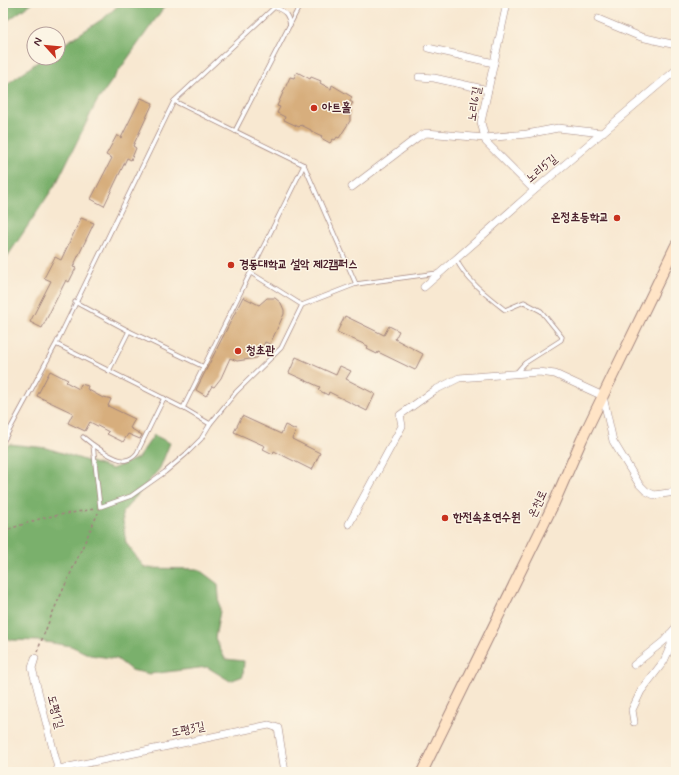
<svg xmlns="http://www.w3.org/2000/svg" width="679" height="775" font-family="Mynerve,'Poor Story',sans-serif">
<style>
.forest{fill:#7ab06c;stroke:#62684c}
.building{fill:#d7ae7d}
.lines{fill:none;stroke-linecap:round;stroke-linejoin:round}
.lane-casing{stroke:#a1847e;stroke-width:5}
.street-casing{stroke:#a1847e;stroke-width:8}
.secondary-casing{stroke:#a1847e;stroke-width:12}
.path{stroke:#a1847e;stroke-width:1.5;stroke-dasharray:3 3;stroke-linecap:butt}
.lane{stroke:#fff;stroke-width:3.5}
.street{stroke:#fff;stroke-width:7}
.secondary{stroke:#ffe4c6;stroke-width:10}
.poi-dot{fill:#c8321e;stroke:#fcf5e5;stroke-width:1.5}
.labels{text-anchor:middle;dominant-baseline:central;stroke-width:3;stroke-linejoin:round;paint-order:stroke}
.street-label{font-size:12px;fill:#4a1f2b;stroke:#fcf5e5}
.poi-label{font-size:12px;font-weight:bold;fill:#4a1f2b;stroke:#fcf5e5;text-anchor:start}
</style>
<rect width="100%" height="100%" fill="#fcf5e5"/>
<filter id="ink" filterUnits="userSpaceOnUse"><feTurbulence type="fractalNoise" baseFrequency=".025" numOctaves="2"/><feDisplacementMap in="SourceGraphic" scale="8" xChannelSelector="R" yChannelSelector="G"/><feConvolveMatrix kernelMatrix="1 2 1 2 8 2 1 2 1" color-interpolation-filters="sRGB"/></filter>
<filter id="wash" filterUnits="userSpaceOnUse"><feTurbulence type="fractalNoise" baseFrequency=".012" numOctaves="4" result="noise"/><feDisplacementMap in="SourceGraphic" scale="16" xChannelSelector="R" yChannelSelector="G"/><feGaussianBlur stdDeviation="0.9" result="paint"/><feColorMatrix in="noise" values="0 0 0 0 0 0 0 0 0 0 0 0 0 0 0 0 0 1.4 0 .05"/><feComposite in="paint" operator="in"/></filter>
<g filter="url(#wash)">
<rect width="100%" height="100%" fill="#f8e8d1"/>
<g class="forest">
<path d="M3 3H32L3 24Z"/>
<path d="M121 3H167L96 103 57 182 3 263V87L43 58H58V48L104 18Z"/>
<path d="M154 435 170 443 160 468 122 513 126 543 145 568 198 569 218 584 220 611 215 638 225 659 244 661 243 676 230 681 207 667 150 674 131 670 117 659 90 655 71 646 39 641 11 640 3 635V450L9 444 47 448 112 469 138 458Z"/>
</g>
<g id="blocks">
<g class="building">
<path d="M297 72 310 79 311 77 321 81 320 83 331 89 332 85 352 97 350 101 353 103 350 107V121L339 138 337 137 335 140 333 139 330 143 321 138 322 136 311 131V130L301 125 299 127 284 120 285 117 277 113 280 107 277 106 290 77 294 78Z"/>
<path d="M141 98 153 103 133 146 136 148 131 160 127 158 104 206 91 199 112 158 106 155 117 135 121 138Z"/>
<path d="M81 218 94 223 73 267 76 268 69 282 66 280 42 328 30 322 51 281 44 278 55 257 61 260Z"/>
<path d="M243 297 259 305 267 298H275L281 303 284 310V314L270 344 265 342 257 358 237 361 230 358 221 378 214 387 212 386 206 396 196 390Z"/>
<path d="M345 316 384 335 389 326 399 331 395 339 423 354 415 370 378 352 377 354 367 349 368 346 337 332Z"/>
<path d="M296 357 336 375 340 366 351 371 346 379 375 394 367 411 329 392 328 395 318 390 320 387 289 373Z"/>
<path d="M50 371 68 380 66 382 79 389 81 384 88 386 87 389 103 398 104 397 111 399 108 406 135 419 130 428 142 435 140 439 128 434 123 442 107 434 109 432 90 422 85 431 68 423 73 413 37 396Z"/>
<path d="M242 416 281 434 285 425 296 430 292 439 320 453 312 470 274 451 273 454 263 449 265 446 234 432Z"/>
</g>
</g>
</g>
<g filter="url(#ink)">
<use href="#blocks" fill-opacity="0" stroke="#a1847e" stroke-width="1"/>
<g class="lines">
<g class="lane-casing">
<g id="lane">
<path d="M274 7C285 11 288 14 290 25"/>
<path d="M174 101 279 3"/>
<path d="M235 131 301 3"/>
<path d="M304 165 356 284"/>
<path d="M456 259C466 280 487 296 505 310L524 302 541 311 562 337 561 340 525 363 516 373"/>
<path d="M251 273 302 305 356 284 438 273"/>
<path d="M75 302 129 331 204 367"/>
<path d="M109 371 129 331"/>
<path d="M183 408 210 424 236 392 281 348 302 305"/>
<path d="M83 437C91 444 116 462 126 460 131 459 134 457 137 453L164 398"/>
<path d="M3 442 56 344 174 101 304 165 183 408 56 344"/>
<path d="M93 445 100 507 131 496 165 472 186 454 201 439 210 424"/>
</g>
</g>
<g class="street-casing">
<g id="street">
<path d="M507 3 481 122 486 142 534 190"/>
<path d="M598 19 641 37 676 45"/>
<path d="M428 48 494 63"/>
<path d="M419 77 434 78 488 90"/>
<path d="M352 187 418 137 426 133 485 138 527 134 558 128 602 133"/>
<path d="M424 287 530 194 676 70"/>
<path d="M349 524 402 426 400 415 435 390 459 378 539 372 555 374 603 396 613 441 639 484 646 491 654 495 676 492"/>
<path d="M35 658 32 668 59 772"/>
<path d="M634 665 664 641 676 627"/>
<path d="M634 722 632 710 641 691 664 661 671 645 670 634"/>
<path d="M59 769 269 725 278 728 285 772"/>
</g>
</g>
<g class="secondary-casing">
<path id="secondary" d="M422 772 554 503 582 439 676 245"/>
</g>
<g class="path">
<path d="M3 531 42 518 94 509"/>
<path d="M37 652 52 614 98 513"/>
</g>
<use href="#lane" class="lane"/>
<use href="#street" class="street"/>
<use href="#secondary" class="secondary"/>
</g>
</g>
<g class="poi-dot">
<circle cx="314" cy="108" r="4"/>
<circle cx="617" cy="218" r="4"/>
<circle cx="231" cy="265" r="4"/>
<circle cx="238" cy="351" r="4"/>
<circle cx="445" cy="518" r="4"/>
</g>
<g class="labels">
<g class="street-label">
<text transform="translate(475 104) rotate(-81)">노리6길</text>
<text transform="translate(542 169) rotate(-40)">노리5길</text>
<text transform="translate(538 504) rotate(-65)">온천로</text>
<text transform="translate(55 712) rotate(75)">도평1길</text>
<text transform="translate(188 730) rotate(-12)">도평3길</text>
</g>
<g class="poi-label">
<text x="322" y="108">아트홀</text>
<text x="609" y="218" text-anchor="end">온정초등학교</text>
<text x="239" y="265">경동대학교 설악 제2캠퍼스</text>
<text x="246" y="351">청초관</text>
<text x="453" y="518">한전속초연수원</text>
</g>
</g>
<rect width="679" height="775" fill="none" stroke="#fcf5e5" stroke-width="16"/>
<g transform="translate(46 46) rotate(297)"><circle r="19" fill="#fcf5e5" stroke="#b59f9b"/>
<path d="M0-3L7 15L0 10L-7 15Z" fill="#c8321e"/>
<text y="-6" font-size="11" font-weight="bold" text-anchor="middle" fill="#4a1f2b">N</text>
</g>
</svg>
